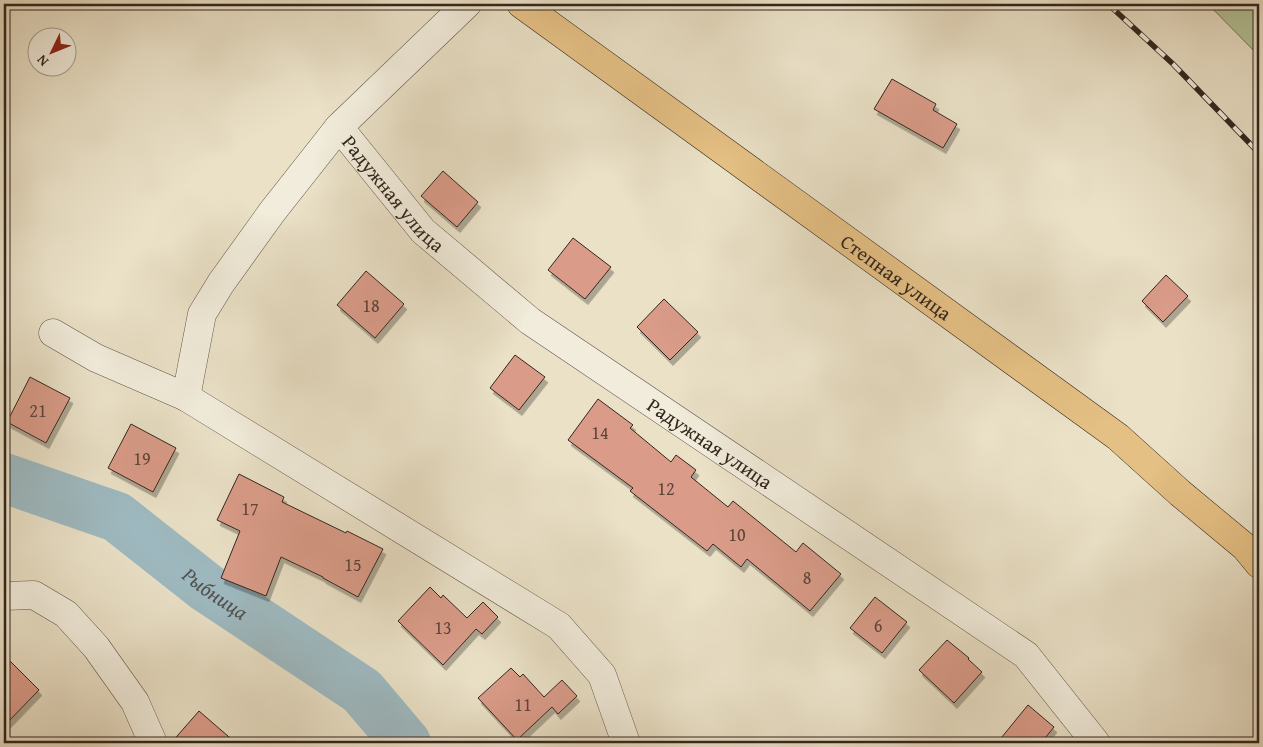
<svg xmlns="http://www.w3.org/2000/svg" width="1263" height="747" font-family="'Gentium Book Plus',serif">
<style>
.green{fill:#b4c398;stroke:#74745c}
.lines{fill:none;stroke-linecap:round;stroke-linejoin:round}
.river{stroke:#9ebac1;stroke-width:50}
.building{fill:#da9c89;stroke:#33261f;filter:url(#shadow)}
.minor-casing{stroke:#615549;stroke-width:29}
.major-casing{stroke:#33261f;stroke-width:29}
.minor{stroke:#f1ecdb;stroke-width:28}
.major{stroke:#e5c084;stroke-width:28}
.rail-casing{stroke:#33261f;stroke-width:5.5}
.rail{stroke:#f1ecdb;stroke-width:4;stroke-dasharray:11;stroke-linecap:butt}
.labels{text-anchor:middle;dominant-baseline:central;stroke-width:4.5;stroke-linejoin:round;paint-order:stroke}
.number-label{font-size:18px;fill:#5d443a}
.street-label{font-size:20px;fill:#33261f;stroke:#f1ecdb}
.water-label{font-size:21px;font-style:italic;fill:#535250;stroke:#f1ecdb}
</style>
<defs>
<filter id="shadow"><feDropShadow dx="3" dy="5.5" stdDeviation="0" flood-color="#0004"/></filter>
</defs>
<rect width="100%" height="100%" fill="#eae1c7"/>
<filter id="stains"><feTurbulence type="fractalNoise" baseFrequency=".004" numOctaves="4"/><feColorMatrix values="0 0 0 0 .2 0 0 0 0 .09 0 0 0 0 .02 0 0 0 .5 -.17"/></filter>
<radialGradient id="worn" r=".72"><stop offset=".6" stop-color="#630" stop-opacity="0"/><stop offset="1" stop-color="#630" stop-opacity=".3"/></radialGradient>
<path class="green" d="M1208 4H1259V56Z"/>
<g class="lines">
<path class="river" id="s1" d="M4 478 117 517 207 588 362 691 406 743"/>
</g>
<g class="building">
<path d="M892 79 936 104 933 110 957 124 943 148 874 109Z"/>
<path d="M443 171 478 202 457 227 421 196Z"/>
<path d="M573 238 611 267 585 299 548 270Z"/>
<path d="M366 271 404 304 375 338 337 305Z"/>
<path d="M1166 275 1188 296 1163 322 1142 301Z"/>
<path d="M664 299 698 332 670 360 637 327Z"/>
<path d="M515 355 545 377 519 410 490 388Z"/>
<path d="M30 377 70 398 46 443 7 422Z"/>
<path d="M598 399 633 425 630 428 671 462 676 455 696 470 691 477 728 507 733 501 796 552 803 543 841 574 810 611 747 559 741 567 713 544 707 551 630 491 633 488 568 440Z"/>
<path d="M131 424 176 448 153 492 108 468Z"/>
<path d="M239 474 284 497 282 502 346 533 347 531 383 549 358 597 323 578V577L281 557 266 596 221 578 240 531 217 520Z"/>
<path d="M430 587 441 598 443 595 467 618 483 602 498 617 482 634 476 629 443 665 398 621Z"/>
<path d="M875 597 907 622 882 653 850 628Z"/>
<path d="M947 640 969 658 968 659 982 672 954 703 919 670Z"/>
<path d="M4 655 39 690 4 726Z"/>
<path d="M511 668 520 677 523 674 544 697 562 680 577 696 558 714 552 707 517 740 478 698Z"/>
<path d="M1028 705 1054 727 1041 743H997Z"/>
<path d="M199 711 236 743H171Z"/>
</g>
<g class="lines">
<g class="minor-casing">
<g id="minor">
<path id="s2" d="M339 127 423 231 530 321 1026 655 1096 743"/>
<path d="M53 333 96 358 186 397 559 626 602 675 626 743"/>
<path d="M186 397 202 314 221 283 272 212 339 127 467 4"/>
<path d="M4 596 34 595 66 614 96 647 135 702 153 743"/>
</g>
</g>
<g class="major-casing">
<g id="major">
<path id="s3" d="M521 4 1118 437 1180 493 1245 547 1259 564"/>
</g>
</g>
<use href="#minor" class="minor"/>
<use href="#major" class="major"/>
<g class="rail-casing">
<path id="rail" d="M1108 4 1173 64 1259 153"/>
</g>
<use href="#rail" class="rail"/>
</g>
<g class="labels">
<g class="number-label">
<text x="371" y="305">18</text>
<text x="38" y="410">21</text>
<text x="600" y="432">14</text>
<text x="142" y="458">19</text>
<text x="666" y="488">12</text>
<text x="250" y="508">17</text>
<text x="737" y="534">10</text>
<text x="353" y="564">15</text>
<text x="807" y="577">8</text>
<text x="878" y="625">6</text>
<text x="443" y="627">13</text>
<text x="523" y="704">11</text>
</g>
<g class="street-label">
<text stroke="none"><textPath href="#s2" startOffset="86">Радужная улица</textPath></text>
<text stroke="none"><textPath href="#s3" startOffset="464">Степная улица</textPath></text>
<text stroke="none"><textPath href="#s2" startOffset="491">Радужная улица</textPath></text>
</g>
<g class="water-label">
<text stroke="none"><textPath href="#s1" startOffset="244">Рыбница</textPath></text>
</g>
</g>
<rect width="1263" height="747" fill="none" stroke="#eae1c7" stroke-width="20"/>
<rect x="5" y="5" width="1253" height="737" fill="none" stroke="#33261f" stroke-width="2.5"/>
<rect x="10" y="10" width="1243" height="727" fill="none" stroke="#33261f"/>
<g transform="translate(52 52) rotate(227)"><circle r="24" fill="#f1ecdb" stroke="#a59d90"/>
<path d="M0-4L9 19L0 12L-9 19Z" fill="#8f2418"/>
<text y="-8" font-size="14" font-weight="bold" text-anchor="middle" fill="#33261f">N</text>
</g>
<rect width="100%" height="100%" filter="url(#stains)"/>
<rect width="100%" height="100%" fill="url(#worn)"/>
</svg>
